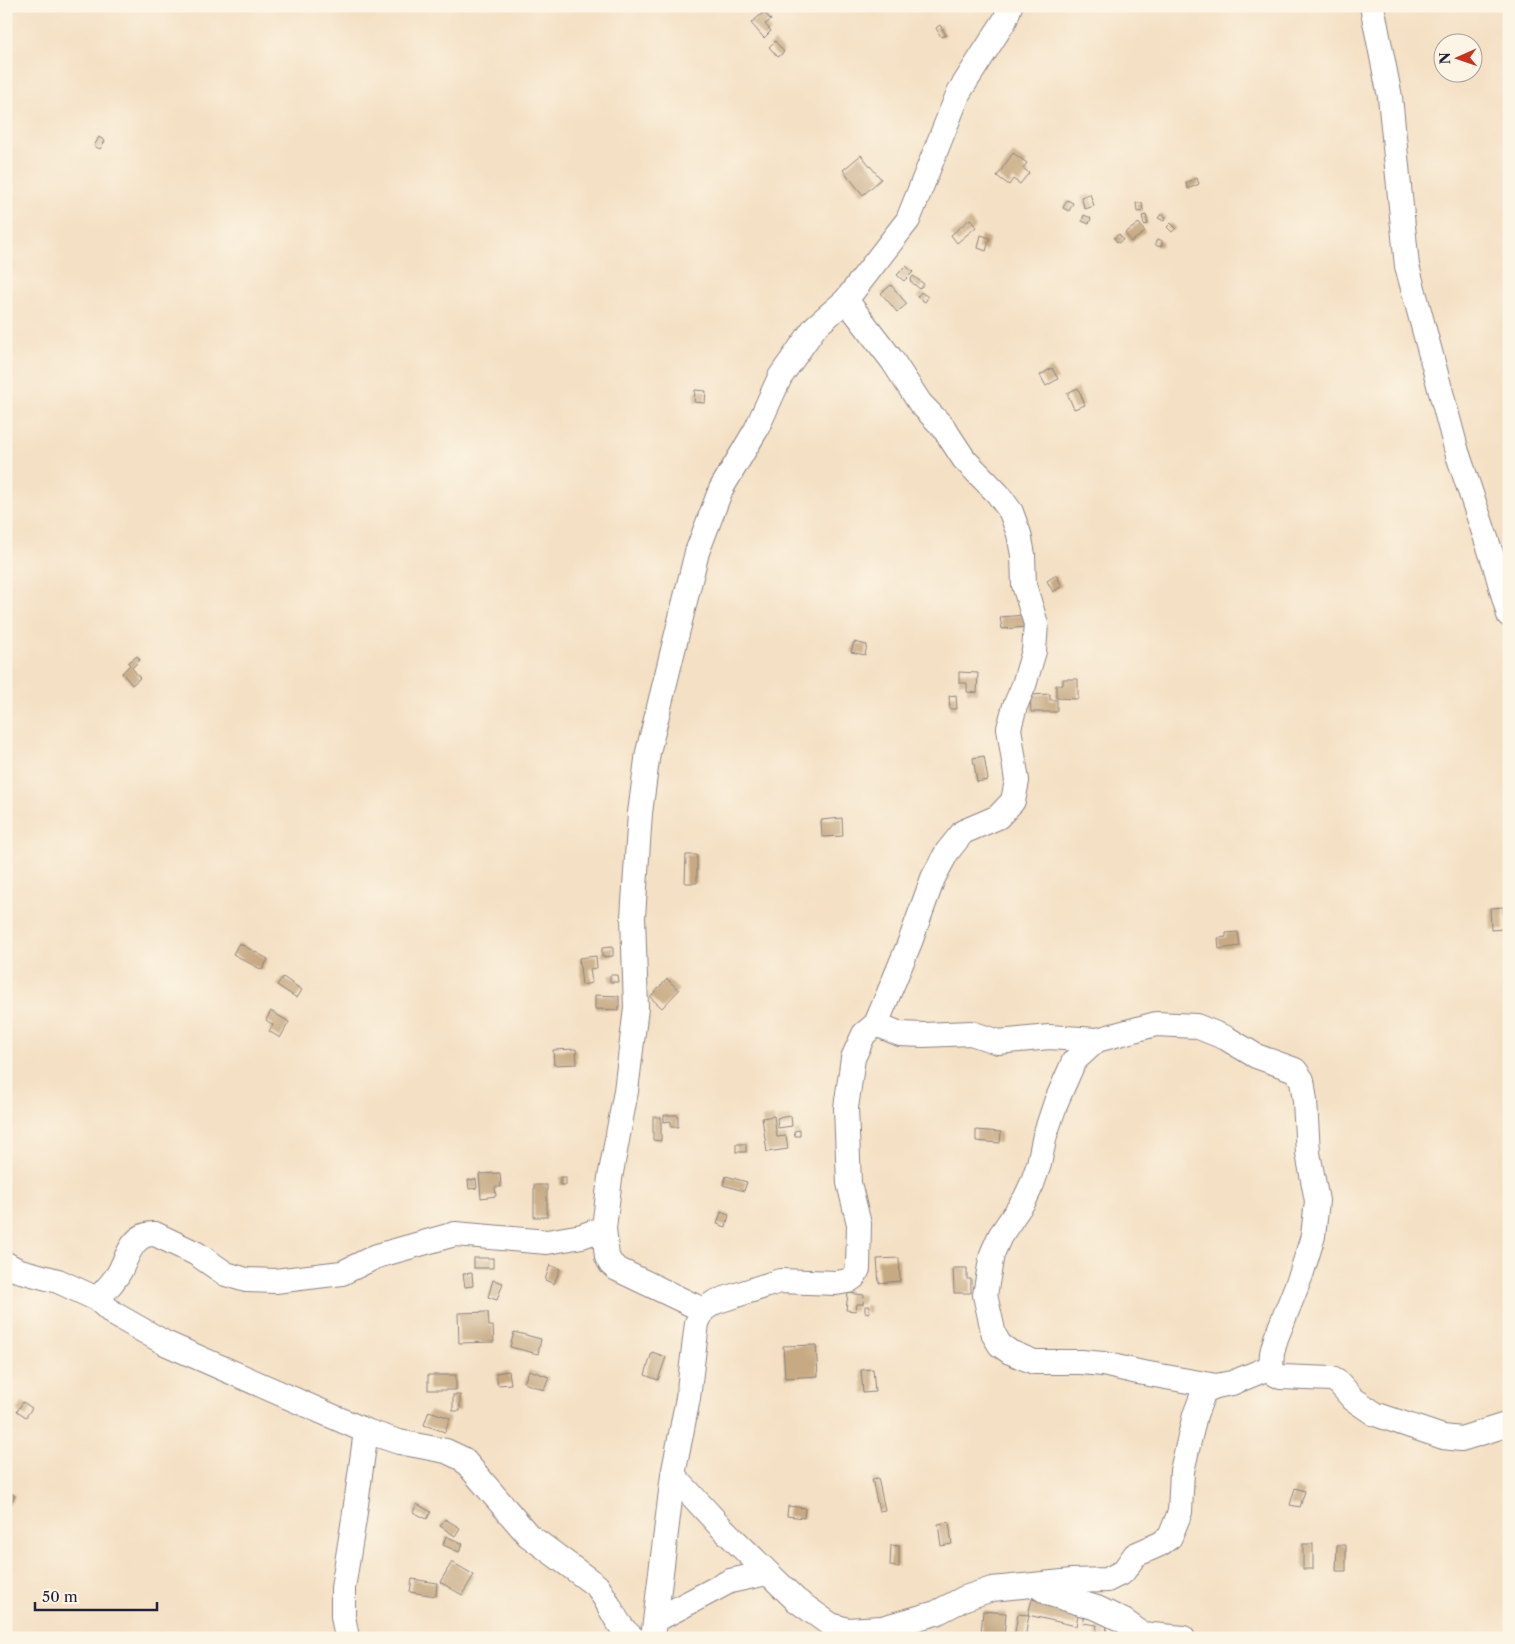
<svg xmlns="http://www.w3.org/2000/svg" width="1515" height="1644" font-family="'Libre Caslon Text',serif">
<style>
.building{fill:#c7aa84}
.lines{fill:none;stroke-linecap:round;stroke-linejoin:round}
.minor-casing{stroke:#8b8180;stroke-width:26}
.minor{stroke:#fff;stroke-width:24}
</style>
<rect width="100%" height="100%" fill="#fcf5e5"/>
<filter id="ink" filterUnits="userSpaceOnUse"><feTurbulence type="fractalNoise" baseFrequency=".02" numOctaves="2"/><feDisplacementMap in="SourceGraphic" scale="10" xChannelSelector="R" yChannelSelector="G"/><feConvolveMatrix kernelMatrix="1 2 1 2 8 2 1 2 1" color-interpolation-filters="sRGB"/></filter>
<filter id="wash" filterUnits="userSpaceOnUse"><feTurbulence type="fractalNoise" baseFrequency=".0096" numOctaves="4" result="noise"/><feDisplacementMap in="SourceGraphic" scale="20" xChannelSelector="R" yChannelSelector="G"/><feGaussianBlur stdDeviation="1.12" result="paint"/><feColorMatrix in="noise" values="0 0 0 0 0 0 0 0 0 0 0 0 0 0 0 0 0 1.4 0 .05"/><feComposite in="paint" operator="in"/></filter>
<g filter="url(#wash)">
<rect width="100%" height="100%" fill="#f4e0c4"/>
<g id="blocks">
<g class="building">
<path d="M764 12 771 20 765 24 771 31 764 38 751 23Z"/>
<path d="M940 25 946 35 941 37 936 28Z"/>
<path d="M775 41 784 52 778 57 769 47Z"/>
<path d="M99 137 105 141 100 149 94 146Z"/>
<path d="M1013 153 1027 163 1023 168 1029 173 1020 184 1013 179 1009 185 997 176Z"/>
<path d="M861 155 881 179 863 195 843 170Z"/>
<path d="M1197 178 1199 184 1188 189 1186 183Z"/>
<path d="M1090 194 1094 206 1085 209 1081 197Z"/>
<path d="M1067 200 1073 203 1069 211 1063 208Z"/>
<path d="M1136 203H1142L1143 211 1137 212Z"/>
<path d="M1161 214 1166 217 1164 221 1158 218Z"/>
<path d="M1084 215 1091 218 1089 224 1082 221Z"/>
<path d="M1146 215 1148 224 1144 225 1142 216Z"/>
<path d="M970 219 976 227 957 243 951 235Z"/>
<path d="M1139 223 1145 232 1131 242 1125 233Z"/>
<path d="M1171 223 1176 228 1172 232 1167 227Z"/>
<path d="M1119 234 1123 240 1118 243 1114 238Z"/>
<path d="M981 235 990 238 986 251 978 248Z"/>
<circle cx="1159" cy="243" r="3.5"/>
<path d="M906 266 913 272 904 281 897 275Z"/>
<path d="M913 276 924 284 920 289 910 281Z"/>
<path d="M891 285 907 304 897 312 881 293Z"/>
<path d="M921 292 928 297 925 302 917 297Z"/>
<path d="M1052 368 1058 379 1046 386 1040 375Z"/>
<path d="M1078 388 1085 405 1074 409 1067 393Z"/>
<path d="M695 390 706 391 705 403 694 402Z"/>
<path d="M1056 575 1062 586 1053 592 1047 581Z"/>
<path d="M1026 615 1027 627 1002 629 1000 617Z"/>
<path d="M854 642 867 645 865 655 851 652Z"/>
<path d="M137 656 140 660 132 668 140 678 132 685 122 673 130 665 128 663Z"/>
<path d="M959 672 978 673 977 693 967 692V683H959Z"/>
<path d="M1063 679H1078V699L1056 698V685H1063Z"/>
<path d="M1050 694V700H1057V712H1031L1030 695Z"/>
<path d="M956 695 957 709H950L949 696Z"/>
<path d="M984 756 988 780 977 782 973 758Z"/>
<path d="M842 818 843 836 822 837 821 820Z"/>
<path d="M686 855H697V883H685Z"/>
<path d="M1503 907 1504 929 1491 930 1490 908Z"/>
<path d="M1238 932 1240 946 1219 949 1218 938 1226 937V933Z"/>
<path d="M239 943 268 959 262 970 233 954Z"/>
<path d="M613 947V956L602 957V948Z"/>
<path d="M596 956 597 968 590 969 592 983 582 985 579 958Z"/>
<path d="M610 975H617L618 982H610Z"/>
<path d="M283 977 302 990 297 998 277 985Z"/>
<path d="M667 979 679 990 662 1008 650 997Z"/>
<path d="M595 995 619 996V1010L595 1009Z"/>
<path d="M271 1011 289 1022 280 1038 269 1031 273 1025 266 1020Z"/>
<path d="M576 1049 577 1064 554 1065 553 1050Z"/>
<path d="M664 1115H678V1127H671V1121L664 1122Z"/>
<path d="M774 1116 777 1137 786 1136 788 1149 767 1152 762 1118Z"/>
<path d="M791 1116 792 1126 778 1128 777 1118Z"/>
<path d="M653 1117H661V1141L653 1140Z"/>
<path d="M800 1130V1136H795L794 1131Z"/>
<path d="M976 1130 1001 1132 1000 1143 976 1141Z"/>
<rect x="736" y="1144" width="10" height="8"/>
<path d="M500 1173 501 1187H495L496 1196 481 1198 479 1174Z"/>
<path d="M726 1176 747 1182 744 1191 723 1185Z"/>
<rect x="560" y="1177" width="6" height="8"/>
<path d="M476 1179 477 1188 469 1189 468 1180Z"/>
<rect x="534" y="1185" width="13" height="32"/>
<path d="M721 1212 729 1215 726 1227 717 1224Z"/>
<rect x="474" y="1258" width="19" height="10"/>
<path d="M899 1258 900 1281 879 1283 877 1259Z"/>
<path d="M550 1265 560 1269 554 1284 545 1280Z"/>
<path d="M953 1268H967V1279H971V1293H954Z"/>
<path d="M472 1273 473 1286 465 1287 463 1274Z"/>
<path d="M493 1280 503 1283 497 1300 488 1297Z"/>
<path d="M848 1293 864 1295 863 1304H857L856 1311 846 1310Z"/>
<path d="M865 1306H870L869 1313 865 1312Z"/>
<path d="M488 1312 489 1326H493L494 1342 459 1343 458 1313Z"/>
<path d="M514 1332 541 1339 538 1354 510 1347Z"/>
<path d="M816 1345 818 1376 785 1378 783 1346Z"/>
<path d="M652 1352 666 1357 658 1380 645 1375Z"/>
<path d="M873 1369 875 1392 863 1393 861 1370Z"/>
<path d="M529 1370 549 1377 544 1390 524 1383Z"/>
<path d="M509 1371 511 1384 498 1385 496 1373Z"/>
<rect x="428" y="1375" width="28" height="15"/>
<rect x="453" y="1395" width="7" height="16"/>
<path d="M23 1402 32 1408 26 1417 17 1411Z"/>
<path d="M429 1411 450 1418 445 1432 424 1425Z"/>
<path d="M878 1478 885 1510 879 1511 872 1479Z"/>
<path d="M1295 1488 1305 1491 1300 1507 1290 1505Z"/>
<path d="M6 1489 15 1496 6 1509Z"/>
<path d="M417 1504 431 1512 427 1519 413 1512Z"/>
<path d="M788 1506 805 1508 804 1518 787 1516Z"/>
<path d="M445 1519 460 1528 455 1536 440 1526Z"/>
<path d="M949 1522 952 1544 941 1546 938 1524Z"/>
<path d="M446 1536 463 1544 459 1552 443 1545Z"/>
<rect x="1303" y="1544" width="10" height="25"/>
<path d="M891 1545 899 1546V1567L890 1566Z"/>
<path d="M1337 1545H1346V1571H1336Z"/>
<path d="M452 1562 474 1575 462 1595 440 1582Z"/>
<path d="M412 1579 437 1583 436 1596 410 1592Z"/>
<path d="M1032 1599 1079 1609 1076 1626 1028 1615Z"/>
<path d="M983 1611 1006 1613 1004 1637 981 1634Z"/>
<path d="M1018 1614 1029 1615 1025 1638H1014Z"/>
<path d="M1085 1615 1108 1619 1105 1638H1095L1097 1625 1083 1623Z"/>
</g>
</g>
</g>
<g filter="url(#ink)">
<use href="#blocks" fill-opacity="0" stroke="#8b8180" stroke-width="1"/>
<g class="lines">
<g class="minor-casing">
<g id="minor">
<path d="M1372 6 1390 97 1407 266 1457 452 1495 565 1509 615"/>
<path d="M846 300 892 360 920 403 943 427 964 459 998 494 1011 512 1019 534 1023 555 1024 585 1036 624 1034 651 1024 685 1015 706 1009 728 1017 781 1013 801 998 817 963 832 947 852 933 878 910 942 876 1024"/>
<path d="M1097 1040 1074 1061 1056 1102 1045 1135 1039 1164 1032 1184 1025 1199 1000 1236 992 1254 985 1295 994 1335 1000 1345 1010 1352 1034 1362H1081L1103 1364 1138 1372 1216 1386"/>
<path d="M6 1264 17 1270 58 1281 97 1299 114 1314 165 1343 366 1431 399 1442 446 1451 463 1459 528 1535 597 1586C610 1603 615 1625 633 1638"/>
<path d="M97 1299C105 1291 114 1282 120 1271 128 1255 133 1233 155 1234L197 1254 226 1274 246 1280 275 1281 342 1273 377 1256 455 1234 547 1242 582 1236 604 1228"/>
<path d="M703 1310 617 1269 611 1264 607 1257 604 1228 610 1178 626 1091 636 1008 633 917 640 813 648 752 697 552 721 489 756 430 780 377 815 327 846 300 908 220 959 92 1005 20 1010 6"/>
<path d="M673 1475 720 1526 796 1600 831 1625 847 1630 882 1628 936 1613 965 1598 992 1589 1072 1581 1107 1580 1123 1572 1135 1555 1160 1544 1170 1537 1180 1512 1182 1471 1195 1415 1204 1391 1216 1386 1232 1383 1271 1367"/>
<path d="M1036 1585 1050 1594 1097 1608 1124 1621 1142 1634 1183 1638"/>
<path d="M656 1620 730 1581 767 1573"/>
<path d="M347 1638 343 1616V1588L354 1519 366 1431"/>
<path d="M653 1638 673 1475 688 1398 697 1323 703 1310 715 1302 780 1281 836 1283 848 1281 854 1277 858 1269 859 1224 849 1183 846 1108 853 1058 864 1034 876 1024 900 1034 924 1035 971 1033 998 1042 1049 1037 1097 1040 1156 1024 1196 1026 1226 1038 1256 1056 1295 1070 1302 1080 1305 1101 1308 1153 1317 1201 1313 1236 1301 1275 1276 1338 1272 1353 1271 1367 1275 1374 1281 1377 1332 1379 1339 1383 1353 1399 1375 1414 1443 1437 1461 1439 1509 1424"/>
</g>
</g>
<use href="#minor" class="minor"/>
</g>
</g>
<rect width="1515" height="1644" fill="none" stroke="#fcf5e5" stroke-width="25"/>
<g transform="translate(1458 58) rotate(268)"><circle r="24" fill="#fcf5e5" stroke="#a5a1a1"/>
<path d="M0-4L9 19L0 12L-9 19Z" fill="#c8321e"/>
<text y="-8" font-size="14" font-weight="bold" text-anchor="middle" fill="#22223b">N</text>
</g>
<path d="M35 1602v8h122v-8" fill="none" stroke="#22223b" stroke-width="2.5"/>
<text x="42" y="1602" font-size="15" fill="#22223b" stroke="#fcf5e5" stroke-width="4" paint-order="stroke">50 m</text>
</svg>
